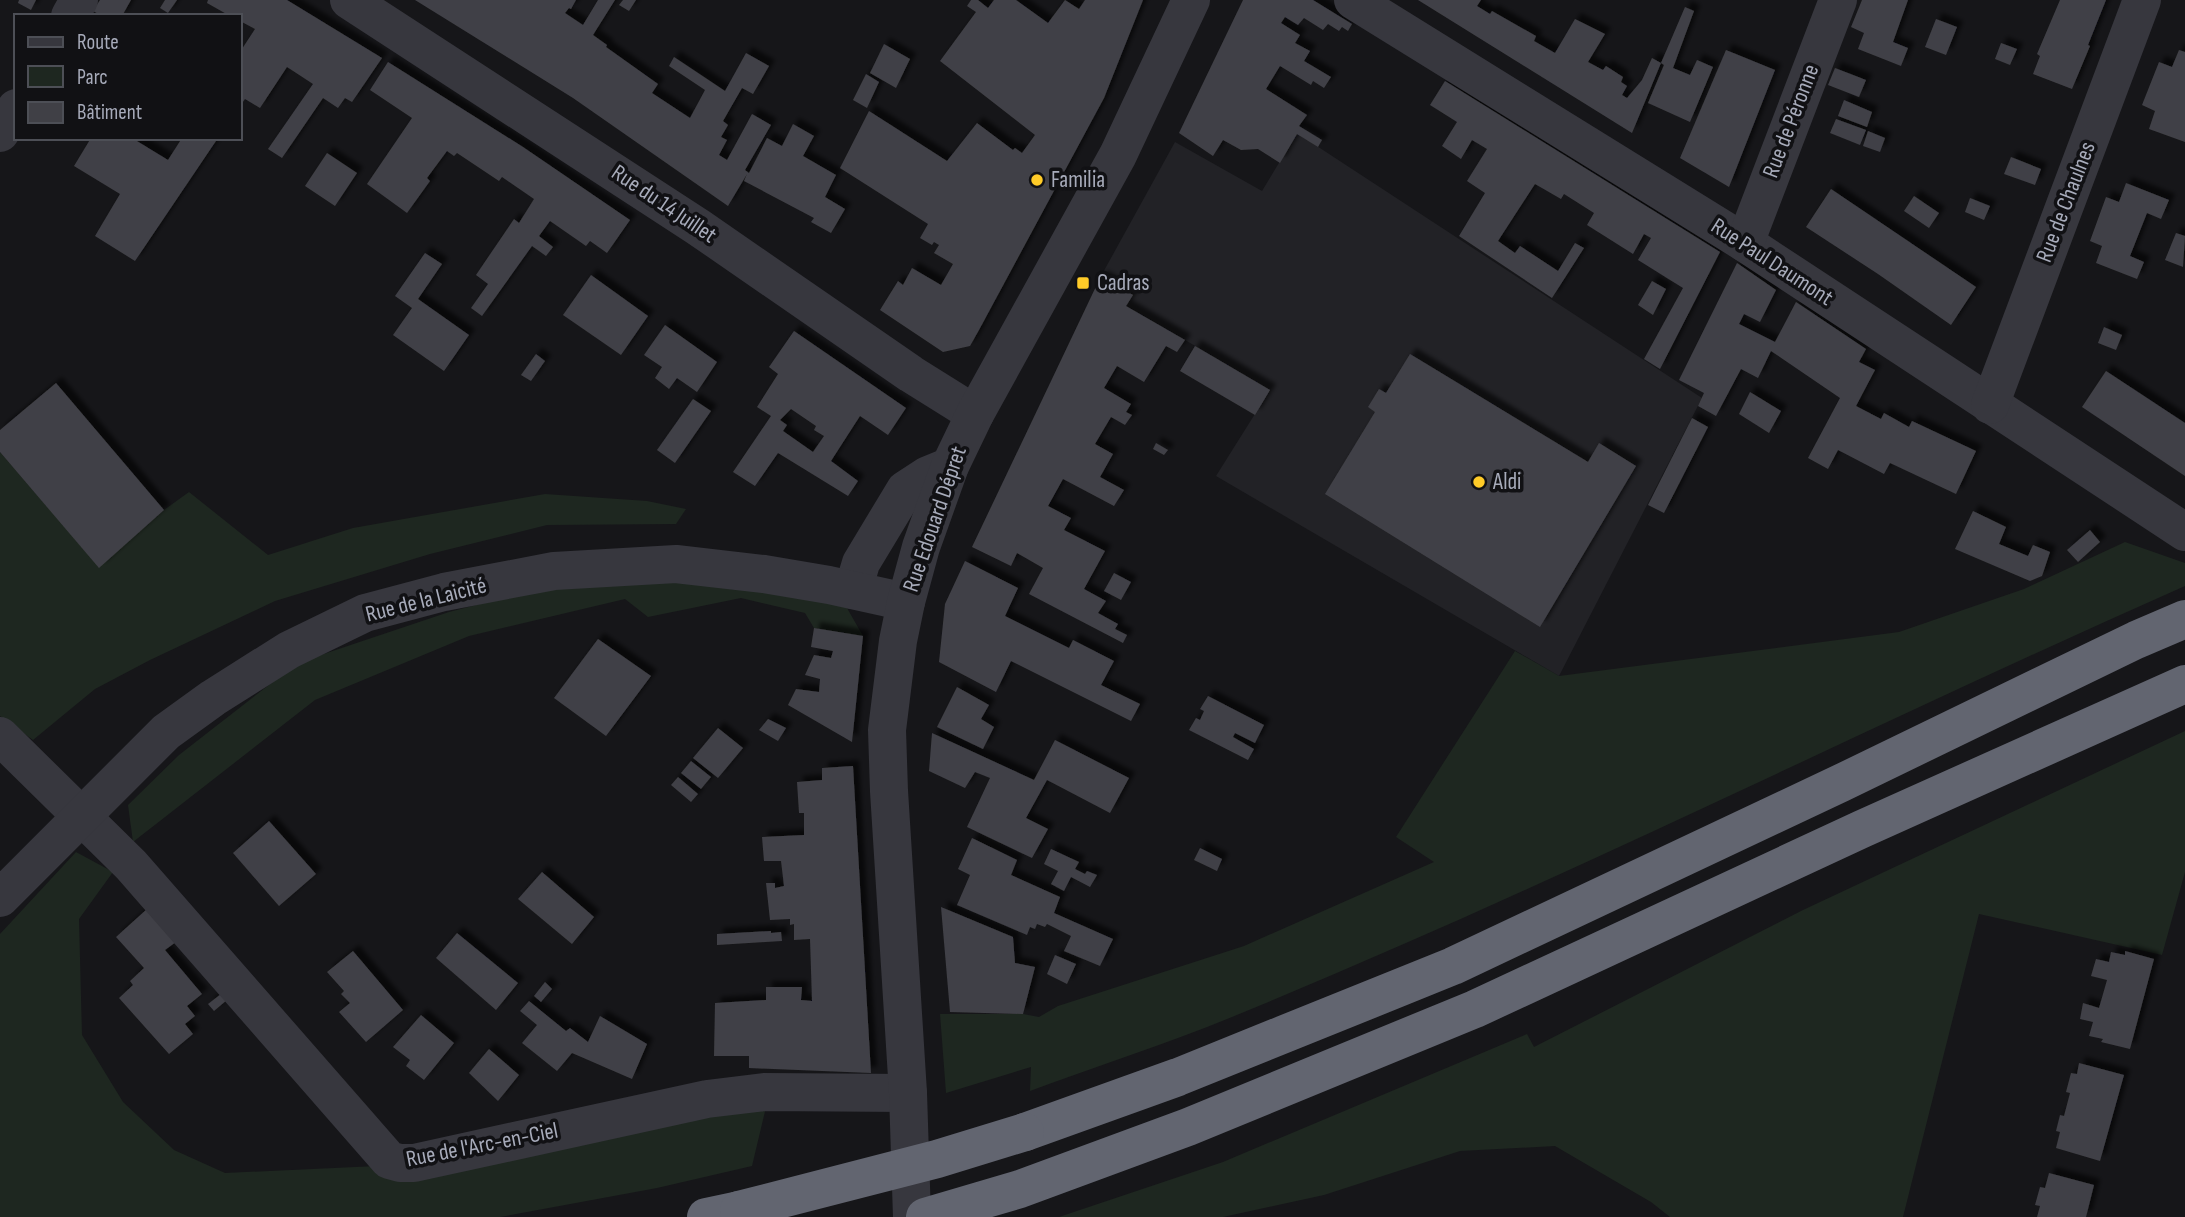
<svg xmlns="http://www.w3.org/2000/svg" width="2185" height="1217" font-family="'Sofia Sans Condensed',sans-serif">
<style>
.built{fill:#222226}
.green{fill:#1e2720}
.building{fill:#404046;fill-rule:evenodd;filter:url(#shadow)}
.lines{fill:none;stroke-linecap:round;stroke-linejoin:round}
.minor{stroke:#37373e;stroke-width:38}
.highway{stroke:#626570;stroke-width:38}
.highway-bridge{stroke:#626570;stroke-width:38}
.poi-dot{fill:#ffcb28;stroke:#111114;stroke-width:2.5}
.labels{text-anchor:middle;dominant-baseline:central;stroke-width:7;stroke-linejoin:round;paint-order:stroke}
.street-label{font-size:23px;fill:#a7abba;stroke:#111114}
.poi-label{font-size:23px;fill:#a7abba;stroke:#111114;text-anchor:start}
</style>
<defs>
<filter id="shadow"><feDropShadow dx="6" dy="-6" stdDeviation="2" flood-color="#0009"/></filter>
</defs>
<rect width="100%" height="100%" fill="#161619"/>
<path class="built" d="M1297 133 1702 398 1559 676 1216 476 1270 390 1095 287 1175 142 1262 191Z"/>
<g class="green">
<path d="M0 452 99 567 164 510 189 492 268 555 353 528 545 494 647 501 686 509 676 524 547 525 430 554 275 601 150 660 95 689 33 740 0 716Z"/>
<path d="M2125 542 2185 563V586C1866 727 1555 885 1232 1017 1166 1044 1097 1066 1030 1091L1031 1067 946 1093 940 1014H1023L1039 1017 1058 1006 1244 946 1434 862 1396 837 1515 651 1559 676 1899 632 2024 589Z"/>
<path d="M676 578 843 601 863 636 814 628 805 613 741 598 648 617 625 599 469 636 315 700 133 842 128 805 179 755 297 663 449 612 561 583Z"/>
<path d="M2185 731V872L2162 955 1979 914 1903 1217H1670L1651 1202 1555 1146 1460 1151 1324 1195 1223 1217H1059L1223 1162 1527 1034 1534 1047 1803 910Z"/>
<path d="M76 852 113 872 79 919 82 1035 123 1102 174 1150 225 1173 377 1166 767 1103 752 1166 657 1188 500 1217H0V934Z"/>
</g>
<g class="building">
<path d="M19 0H36L31 10 18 3Z"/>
<path d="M100 0H131L122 16H102L93 11Z"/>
<path d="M165 0H177L168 13 160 8Z"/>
<path d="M208 0H287L382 58 352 102 345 98 338 108 323 98 282 158 268 149 313 84 287 67 260 108 245 99 240 106V52L255 29 240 21V16H230L207 3Z"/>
<path d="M415 0H576L571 9 569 8 565 13 583 25 598 0H615L593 35 607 45 606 47 658 84 652 93 690 118 705 90 669 66 674 57 725 91 746 53 769 66 753 94 742 88 723 121 728 125 721 137 727 140 719 155 727 160 752 114 771 125 745 170 749 173 767 138 782 146 793 124 814 136 803 156 836 175 825 197 845 209 831 233 811 222 814 218 744 181 747 174 728 206 573 98Z"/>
<path d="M623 0H636L629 11 619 5Z"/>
<path d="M971 0H978L988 8 994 0H1016L1048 23 1065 0 1079 9 1085 0H1143L1104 98 979 330 970 346 943 352 880 310 898 281 903 285 912 268 941 285 953 264 934 253 939 245 934 242 932 245 920 238 928 224 840 168 869 111 947 161 977 123 1013 150 1015 148 1022 153 1035 135 940 61 976 12 967 6Z"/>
<path d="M1243 0H1313L1352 24 1348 31 1342 27 1339 31 1328 24 1323 30 1304 18 1298 25 1285 17 1281 23 1300 35 1295 43 1310 51 1304 61 1331 77 1324 88 1313 81 1311 85 1280 66 1266 89 1307 115 1299 126 1322 140 1318 147 1297 134 1280 163 1258 149 1241 150 1223 140 1213 156 1179 133Z"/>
<path d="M1418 0H1481L1477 6 1490 14 1492 11 1536 36 1534 41 1555 53 1575 19 1605 34 1588 62 1603 70 1606 66 1623 77 1621 82 1627 86 1622 95 1627 98 1642 80 1652 58 1661 63 1632 133Z"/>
<path d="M1862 0H1908L1893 42 1908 48 1901 66 1858 49 1864 33 1851 27Z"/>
<path d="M2060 0H2106L2088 45 2090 46 2072 89 2033 74 2040 56 2037 54Z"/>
<path d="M1685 7 1694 11 1673 68 1690 75 1697 60 1713 67 1690 122 1648 103 1664 65 1661 63Z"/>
<path d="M1936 19 1957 27 1946 55 1925 47Z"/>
<path d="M2001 43 2017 49 2010 65 1995 59Z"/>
<path d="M884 44 910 59 896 88 870 73Z"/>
<path d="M1726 50 1775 70 1729 187 1680 158Z"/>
<path d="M2179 50 2185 52V142L2149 129 2155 111 2142 105 2159 62 2172 67Z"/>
<path d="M388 62 523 147 630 220 607 253 590 241 586 246 550 221 539 236 553 247 546 256 532 246 482 316 471 308 488 284 476 275 514 219 519 223 534 199 502 177 499 181 457 153 454 156 447 151 427 178 430 181 407 213 367 184 412 118 370 90Z"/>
<path d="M1835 68 1866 80 1859 97 1828 85Z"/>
<path d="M866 74 879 82 867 108 853 100Z"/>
<path d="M1445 81 1720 252 1660 369 1644 359 1683 288 1638 260 1651 238 1644 234 1633 254 1587 225 1594 213 1564 194 1561 199 1535 184 1498 241 1515 253 1520 246 1558 271 1575 243 1584 248 1552 298 1459 236 1485 193 1467 181 1487 149 1472 140 1461 159 1442 146 1457 122 1430 105Z"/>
<path d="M1844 100 1872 112 1867 127 1838 116Z"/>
<path d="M1836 119 1866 130 1860 145 1830 133Z"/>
<path d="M1868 131 1885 138 1880 152 1863 146Z"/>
<path d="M91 138H132L168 160 182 138H218L135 261 95 236 120 194 74 166Z"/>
<path d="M327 153 357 173 335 206 305 186Z"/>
<path d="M2011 157 2041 169 2035 185 2004 174Z"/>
<path d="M2126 183 2169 200 2161 219 2147 213 2130 256 2144 262 2137 279 2096 263 2102 246 2090 241 2106 197 2119 202Z"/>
<path d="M1831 189 1976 287 1951 325 1878 274 1806 227Z"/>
<path d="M1914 196 1939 213 1929 228 1904 211Z"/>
<path d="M1970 198 1990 206 1984 220 1965 212Z"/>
<path d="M2176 233 2185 236 2183 267 2165 260Z"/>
<path d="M425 253 442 264 418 299 469 335 444 371 393 335 412 308 395 296Z"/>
<path d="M1737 263 1776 290 1760 322 1744 314 1739 324 1775 342 1796 302 1866 349 1859 362 1875 370 1856 406 1881 419 1884 413 1909 427 1912 421 1976 451 1956 494 1890 463 1884 474 1838 450 1828 469 1808 458 1840 398 1771 351 1758 378 1741 369 1716 416 1698 406 1704 393 1679 380Z"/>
<path d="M591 275 648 316 621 355 563 315Z"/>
<path d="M1101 276 1133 295 1126 306 1185 340 1177 352 1166 346 1144 382 1117 366 1104 388 1131 404 1126 412 1132 415 1125 425 1111 417 1095 444 1113 454 1100 477 1124 490 1114 506 1063 479 1048 506 1071 518 1064 530 1105 551 1084 589 1106 601 1098 613 1118 624 1115 629 1127 635 1123 643 1029 594 1043 568 1017 553 1011 566 972 547Z"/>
<path d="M1652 281 1666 289 1653 315 1638 305Z"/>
<path d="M665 325 717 362 697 392 677 378 669 389 655 378 662 367 644 355Z"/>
<path d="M2104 327 2122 335 2116 350 2098 343Z"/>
<path d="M794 331 906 408 888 435 860 416 831 461 858 481 848 496 778 453 755 486 733 472 771 416 757 407 778 374 769 367ZM791 409 816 426 814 430 824 436 813 452 783 431 787 425 780 420Z"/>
<path d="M1195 346 1270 390 1255 415 1180 371Z"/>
<path d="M536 354 545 361 531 381 521 375Z"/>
<path d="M1410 354 1588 462 1599 443 1636 466 1540 627 1325 494 1375 412 1368 407 1379 389 1386 393Z"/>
<path d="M2106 371 2185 423V476L2082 407Z"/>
<path d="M56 383 164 510 99 568 0 452V430Z"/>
<path d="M1750 392 1781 411 1769 433 1739 414Z"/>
<path d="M693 399 711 411 675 463 657 450Z"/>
<path d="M1692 418 1708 427 1664 513 1648 505Z"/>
<path d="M1156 443 1168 450 1164 455 1153 449Z"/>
<path d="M1973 511 2006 527 1999 544 2028 556 2033 545 2050 552 2042 576 2030 581 1955 549Z"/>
<path d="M2090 530 2100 542 2078 562 2067 550Z"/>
<path d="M965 561 1018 588 1005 616 1069 648 1073 640 1114 661 1101 685 1140 704 1131 721 1011 661 996 692 939 662 945 604Z"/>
<path d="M1114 573 1131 582 1121 600 1104 591Z"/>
<path d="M814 628 863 636 852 742 788 705 796 689 819 692 820 679 805 675 814 655 831 658 833 651 811 647Z"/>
<path d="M598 639 651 676 606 736 554 698Z"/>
<path d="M957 687 989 705 981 719 994 727 983 749 937 727Z"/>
<path d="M1208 696 1264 725 1255 743 1235 733 1233 737 1254 749 1248 760 1189 730 1196 718 1200 720 1204 711 1200 709Z"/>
<path d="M768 719 786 728 778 741 759 730Z"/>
<path d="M718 728 743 748 718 778 693 758Z"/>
<path d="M932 733 1034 780 1055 740 1129 778 1110 813 1047 780 1026 818 1048 829 1032 858 967 827 990 778 975 772 965 788 929 771Z"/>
<path d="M691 761 711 777 701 789 681 773Z"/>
<path d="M853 766 871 1073 749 1068V1056H714L715 1003 766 1000V987H802L801 1000 812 1001 810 939 794 940V924L790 925V919L770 920 766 883H775V888L784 886 781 861H764L762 837 804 835V813H799L797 782 822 780V768Z"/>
<path d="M678 777 698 794 691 802 671 785Z"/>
<path d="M269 821 316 874 279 906 233 853Z"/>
<path d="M972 838 1017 860 1011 875 1060 897 1054 913 1113 939 1100 966 1064 951 1071 936 1047 924 1045 927 1037 924 1035 929 1030 927 1027 935 957 905 970 875 958 869Z"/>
<path d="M1200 848 1222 859 1217 871 1194 860Z"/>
<path d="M1051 849 1079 862 1075 869 1085 874 1087 871 1097 875 1090 887 1071 877 1064 891 1051 884 1058 871 1044 864Z"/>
<path d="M542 872 594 917 572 944 518 899Z"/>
<path d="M941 907 1013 937 1015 963 1035 967 1023 1014 950 1012Z"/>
<path d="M147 909 176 942 165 950 202 994 187 1006 195 1016 185 1024 193 1034 169 1054 119 998 133 985 130 981 144 968 116 937Z"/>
<path d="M771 931V933L781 932 782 941 717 945V934Z"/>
<path d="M457 933 518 983 496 1010 436 958Z"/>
<path d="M353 951 403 1010 366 1042 339 1012 350 1003 341 994 344 991 327 972Z"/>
<path d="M2125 951 2154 959 2130 1049 2101 1042 2103 1039 2089 1036 2093 1022 2080 1019 2083 1003 2099 1008 2107 980 2091 976 2096 959 2109 962 2111 952 2125 955Z"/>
<path d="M1055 955 1076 964 1067 984 1047 974Z"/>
<path d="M545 982 552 989 541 1002 534 996Z"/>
<path d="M221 994 227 1000 214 1011 208 1004Z"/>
<path d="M529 1001 566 1031 570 1028 588 1042 600 1016 647 1044 632 1079 572 1053 557 1071 522 1043 537 1025 520 1011Z"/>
<path d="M421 1015 454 1043 424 1080 406 1066 410 1060 393 1047Z"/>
<path d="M489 1049 519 1075 498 1101 469 1073Z"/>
<path d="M2079 1063 2124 1075 2100 1161 2056 1148 2060 1132 2056 1131 2060 1115 2064 1116 2070 1093 2066 1092 2071 1073 2077 1074Z"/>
<path d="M2049 1173 2094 1185 2086 1217H2037L2040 1206 2035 1205 2040 1187 2045 1188Z"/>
</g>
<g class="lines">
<g class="minor">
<path d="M349 0 698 227 911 374 975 414"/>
<path d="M1353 0 1745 243 2185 532"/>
<path d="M70 16 79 0"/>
<path d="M0 133 16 108"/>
<path d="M1745 243 1838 0"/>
<path d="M1990 405 2142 0"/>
<path d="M853 590 861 563 905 490 928 475 950 466"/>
<path d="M0 736 131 865 389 1160 400 1163H414L707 1099 764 1092 908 1093"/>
<path d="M0 898 166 732 213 698 289 650 365 613 444 592 554 571 676 564 764 574 829 585 906 602"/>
<path d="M912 1217 908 1093 889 791 887 730 898 641 906 602 921 547 950 466 975 414 1118 155 1191 0"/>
</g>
<g class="highway">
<path d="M1025 1132 1178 1077 1453 966 1841 783 2136 640 2185 619"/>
<path d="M706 1217 739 1210"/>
<path d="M925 1217 1020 1189 1188 1127 1475 1009 1862 829 2185 684"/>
</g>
<path class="highway-bridge" d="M739 1210 937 1159 1025 1132"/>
</g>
<g class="poi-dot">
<circle cx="1037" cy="180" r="7"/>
<rect x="1076" y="276" width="14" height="14" rx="3.5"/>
<circle cx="1479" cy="482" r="7"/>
</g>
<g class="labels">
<g class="street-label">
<text transform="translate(1791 121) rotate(-69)">Rue de Péronne</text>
<text transform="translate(2066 202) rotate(-69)">Rue de Chaulnes</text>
<text transform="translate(664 204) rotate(34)">Rue du 14 Juillet</text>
<text transform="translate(1772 262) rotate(33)">Rue Paul Daumont</text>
<text transform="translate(935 519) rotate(-71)">Rue Edouard Dépret</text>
<text transform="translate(426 600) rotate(-14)">Rue de la Laicité</text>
<text transform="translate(482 1145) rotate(-11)">Rue de l'Arc-en-Ciel</text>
</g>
<g class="poi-label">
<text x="1051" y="180">Familia</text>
<text x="1097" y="283">Cadras</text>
<text x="1493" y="482">Aldi</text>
</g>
</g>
<rect x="14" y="14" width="228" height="126" fill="#111114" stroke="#4d4f56" stroke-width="2"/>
<rect x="28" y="37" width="35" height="10" fill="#37373e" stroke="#4d4f56" stroke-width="2"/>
<text x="77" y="49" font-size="21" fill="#a7abba">Route</text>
<rect x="28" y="66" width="35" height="21" fill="#1e2720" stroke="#4d4f56" stroke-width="2"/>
<text x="77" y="84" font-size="21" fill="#a7abba">Parc</text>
<rect x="28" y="102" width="35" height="21" fill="#404046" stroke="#4d4f56" stroke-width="2"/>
<text x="77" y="119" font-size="21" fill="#a7abba">Bâtiment</text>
</svg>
